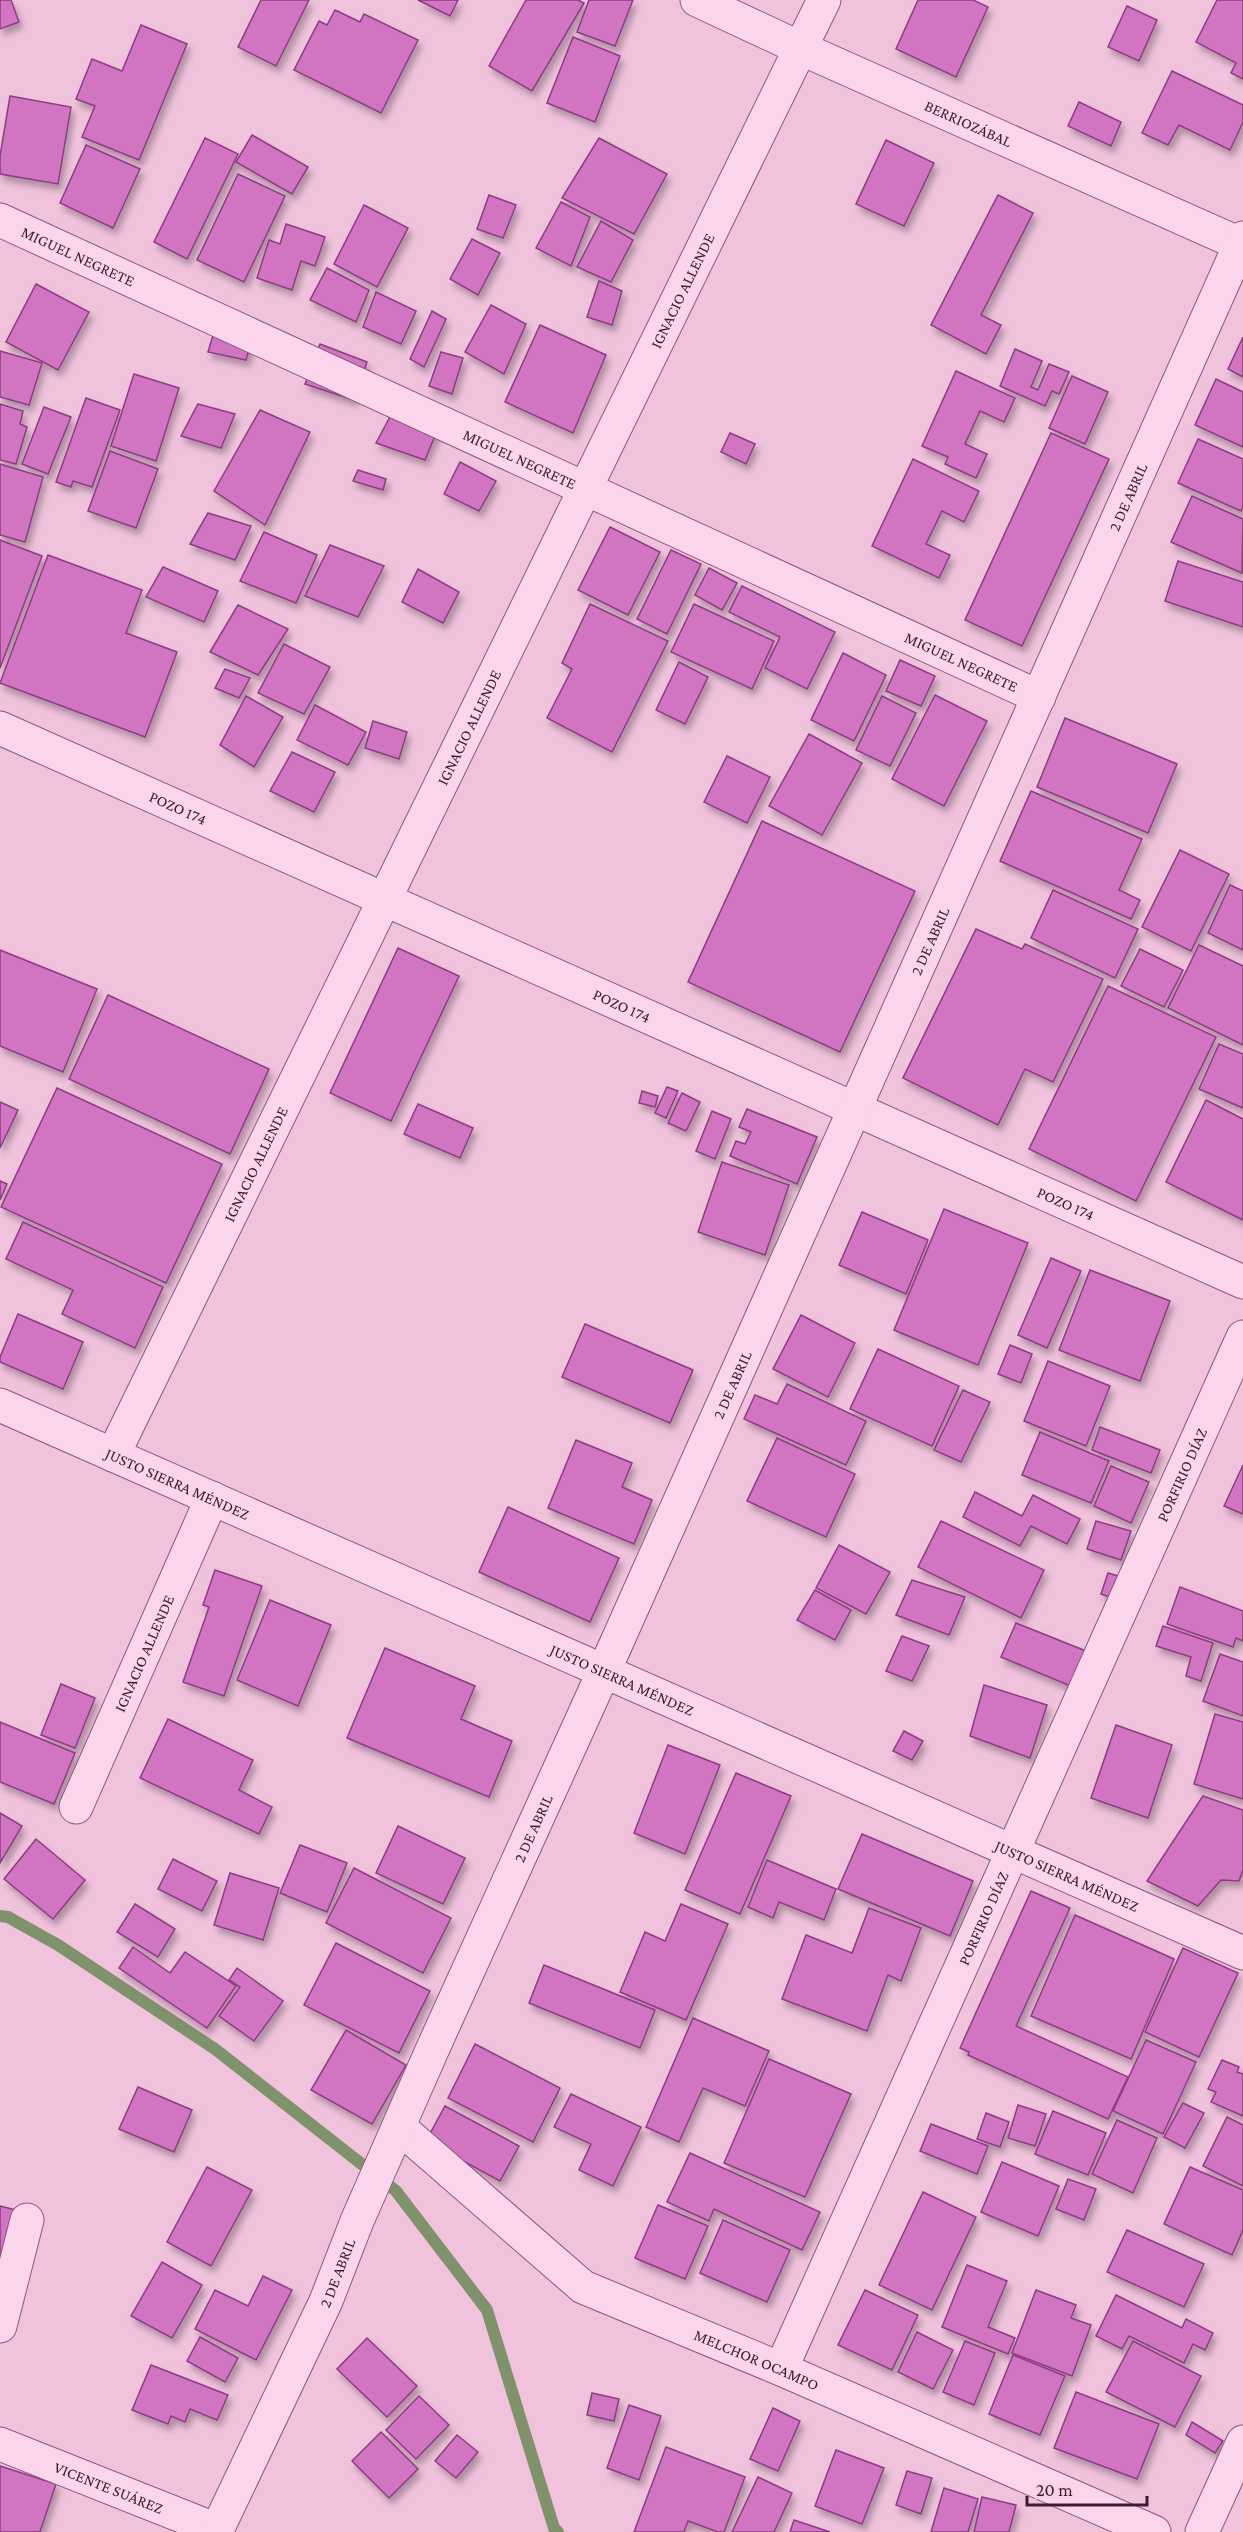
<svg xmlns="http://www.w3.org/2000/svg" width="1243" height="2532" font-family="'Crimson Pro',serif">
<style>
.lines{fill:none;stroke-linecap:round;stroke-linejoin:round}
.stream{stroke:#7f926b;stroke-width:12}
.building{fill:#d175c3;stroke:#8c3c82;stroke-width:1.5;filter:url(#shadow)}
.minor-casing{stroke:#8b587e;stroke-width:35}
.minor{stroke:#fbd5eb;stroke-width:33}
.labels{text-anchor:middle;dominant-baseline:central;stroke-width:6;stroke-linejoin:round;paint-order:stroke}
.street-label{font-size:16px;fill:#3a1d34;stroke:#f7d2e7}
</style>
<defs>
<filter id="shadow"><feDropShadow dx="3.5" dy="6" stdDeviation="3" flood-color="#0004"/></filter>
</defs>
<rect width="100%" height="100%" fill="#f0c2dc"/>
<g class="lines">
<path class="stream" d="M0 1916 8 1917 58 1945 215 2049 396 2191 487 2310 554 2528 558 2532"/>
</g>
<g class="building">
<path d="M0 0H11L19 22 0 29Z"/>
<path d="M261 0H309L276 66 238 47Z"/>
<path d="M418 0H458L450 16Z"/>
<path d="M526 0H578L584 3 532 91 489 66Z"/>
<path d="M589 0H633L615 46 577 32Z"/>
<path d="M918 0H973L988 7 956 77 896 49Z"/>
<path d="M1217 0H1243V79L1231 73 1236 63 1196 42Z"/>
<path d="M1127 6 1157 20 1139 61 1108 47Z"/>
<path d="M335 10 360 22 364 14 418 40 381 113 294 70 319 21 327 25Z"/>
<path d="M141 25 187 44 139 160 82 137 95 106 76 99 92 59 122 71Z"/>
<path d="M573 37 620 56 595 122 547 103Z"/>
<path d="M1172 71 1243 105V122L1230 150 1179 125 1168 145 1142 133Z"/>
<path d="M10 96 71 107 58 184 0 174V156Z"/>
<path d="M1079 102 1121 122 1111 146 1068 126Z"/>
<path d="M252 135 308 167 292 194 236 162Z"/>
<path d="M205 138 238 154 187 259 154 242Z"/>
<path d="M599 138 667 174 634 234 562 198Z"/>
<path d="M886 140 934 163 904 226 856 204Z"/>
<path d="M86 145 140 169 113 228 60 203Z"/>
<path d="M238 174 285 196 244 282 197 260Z"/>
<path d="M489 195 516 205 503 238 477 229Z"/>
<path d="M998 195 1033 213 981 315 1001 325 986 354 931 325Z"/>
<path d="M561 202 590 217 571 266 536 248Z"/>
<path d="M364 205 408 228 377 287 334 264Z"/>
<path d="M601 221 633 240 611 282 577 267Z"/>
<path d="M286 224 325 237 315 266 301 261 292 290 257 278 269 240 280 244Z"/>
<path d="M472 239 500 253 478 295 450 279Z"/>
<path d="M327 268 369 290 356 322 310 300Z"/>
<path d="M599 281 622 291 612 325 587 317Z"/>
<path d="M36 284 89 312 58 370 6 342Z"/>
<path d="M376 292 416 311 401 344 363 327Z"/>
<path d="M491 305 526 324 504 374 465 352Z"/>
<path d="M432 311 446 319 424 367 410 359Z"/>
<path d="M219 315 256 326 246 360 208 352Z"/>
<path d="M540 325 606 355 573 433 505 402Z"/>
<path d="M1243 337V377L1228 369Z"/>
<path d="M320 344 367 362 354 400 305 384Z"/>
<path d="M1015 349 1042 361 1031 387 1038 390 1049 364 1069 372 1059 394 1052 391 1045 406 1000 386Z"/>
<path d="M0 351 42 363 29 405 0 397Z"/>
<path d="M441 352 463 358 452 394 429 386Z"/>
<path d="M956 371 1015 398 1004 422 980 411 965 444 987 454 976 478 945 464 948 457 922 446Z"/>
<path d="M134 374 179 388 156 461 111 446Z"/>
<path d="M1072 376 1108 392 1085 444 1049 428Z"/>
<path d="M1216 379 1243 392V447L1195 425Z"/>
<path d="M86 398 120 410 92 487 73 481 71 487 56 482Z"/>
<path d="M0 404 23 411 20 424 27 427 16 464 0 460Z"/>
<path d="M198 404 235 414 221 448 181 436Z"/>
<path d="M44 407 71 417 48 474 22 464Z"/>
<path d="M260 410 310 432 265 525 214 491Z"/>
<path d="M392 413 437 431 425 460 376 443Z"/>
<path d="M730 433 755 444 746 464 721 452Z"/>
<path d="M1051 433 1109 459 1022 646 965 620Z"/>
<path d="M1198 439 1243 459V506L1241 511 1178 483Z"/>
<path d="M110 451 158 469 136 528 88 511Z"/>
<path d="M913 459 979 491 964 522 942 511 926 544 950 555 939 578 872 546Z"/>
<path d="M460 462 496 481 479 511 444 494Z"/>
<path d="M0 464 43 477 25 542 0 535Z"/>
<path d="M358 470 386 479 383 490 353 481Z"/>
<path d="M1192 496 1243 519 1242 573 1171 542Z"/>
<path d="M208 513 251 526 235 560 190 544Z"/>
<path d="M610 527 660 552 628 615 578 590Z"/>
<path d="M264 532 317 555 296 603 240 581Z"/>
<path d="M0 540 42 556 0 668Z"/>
<path d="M330 545 384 566 358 617 305 596Z"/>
<path d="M671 550 701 564 667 634 637 619Z"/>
<path d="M48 555 142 590 126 633 177 652 145 737 0 683Z"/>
<path d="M1178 561 1243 582V627L1165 601Z"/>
<path d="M163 567 218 591 204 622 146 597Z"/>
<path d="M709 568 737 583 722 610 695 595Z"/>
<path d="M418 569 459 592 443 623 402 602Z"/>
<path d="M742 586 835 632 807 689 765 668 780 637 729 612Z"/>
<path d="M590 604 668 641 612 752 547 718 572 669 562 663Z"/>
<path d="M694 604 774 641 752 689 671 652Z"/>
<path d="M238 605 288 629 258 675 210 652Z"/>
<path d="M284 644 330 667 304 714 258 693Z"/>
<path d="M843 653 886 675 854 741 811 720Z"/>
<path d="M900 660 935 676 921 706 886 691Z"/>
<path d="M679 662 708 677 685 724 656 710Z"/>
<path d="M225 669 250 678 239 698 215 688Z"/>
<path d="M935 695 987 721 944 806 892 779Z"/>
<path d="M246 696 283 717 254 767 220 745Z"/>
<path d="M882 696 916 713 890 766 856 750Z"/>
<path d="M315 705 366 732 348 765 297 740Z"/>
<path d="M1065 718 1177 764 1148 833 1037 787Z"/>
<path d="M373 721 407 732 399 759 365 748Z"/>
<path d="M809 734 862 763 822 835 769 806Z"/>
<path d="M292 752 335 772 314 812 270 791Z"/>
<path d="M727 756 770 777 747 823 704 802Z"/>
<path d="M1031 791 1142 839 1119 890 1140 900 1131 919 1000 861Z"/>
<path d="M762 821 915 891 840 1052 688 982Z"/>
<path d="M1180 850 1229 874 1191 951 1142 927Z"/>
<path d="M1230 885 1243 891V950L1208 933Z"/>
<path d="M1053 890 1138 929 1115 978 1031 938Z"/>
<path d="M976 929 1022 949 1025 944 1103 979 1053 1082 1025 1069 998 1125 903 1078Z"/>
<path d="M1199 945 1243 966V1045L1168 1008Z"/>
<path d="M398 948 459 976 391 1121 330 1093Z"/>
<path d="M1140 949 1183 970 1164 1007 1121 986Z"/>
<path d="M0 950 97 989 63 1072 0 1046Z"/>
<path d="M1108 986 1216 1037 1136 1201 1029 1149Z"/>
<path d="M108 995 269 1069 230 1154 69 1079Z"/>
<path d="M1219 1044 1243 1054V1108L1199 1089Z"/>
<path d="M667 1087 678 1091 666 1118 655 1113Z"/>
<path d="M57 1088 222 1164 166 1283 1 1207Z"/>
<path d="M642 1091 658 1096 655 1107 639 1103Z"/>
<path d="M682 1093 700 1102 686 1131 668 1123Z"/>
<path d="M1206 1100 1243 1119V1220L1166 1182Z"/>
<path d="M0 1102 18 1110 0 1148Z"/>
<path d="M418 1104 473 1128 460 1158 404 1134Z"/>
<path d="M747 1109 817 1137 797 1184 730 1156 736 1141 745 1144 751 1132 739 1127Z"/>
<path d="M712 1111 731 1119 715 1159 696 1151Z"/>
<path d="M722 1162 789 1185 765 1255 698 1232Z"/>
<path d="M0 1181 7 1184 0 1200Z"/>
<path d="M944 1209 1028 1243 978 1365 894 1330Z"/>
<path d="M862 1212 928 1240 906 1294 839 1265Z"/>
<path d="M23 1222 163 1287 135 1348 62 1314 73 1290 6 1259Z"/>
<path d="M1051 1258 1081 1271 1047 1348 1018 1335Z"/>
<path d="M1090 1270 1170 1301 1140 1381 1059 1350Z"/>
<path d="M18 1314 83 1342 63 1389 0 1362V1357Z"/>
<path d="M801 1315 855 1343 828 1397 773 1369Z"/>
<path d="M585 1324 693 1370 670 1423 562 1377Z"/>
<path d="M1010 1345 1032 1354 1021 1383 998 1374Z"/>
<path d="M878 1349 959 1386 932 1446 850 1409Z"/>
<path d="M1048 1361 1110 1386 1086 1446 1024 1421Z"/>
<path d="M787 1384 866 1421 846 1465 744 1419 755 1395 777 1404Z"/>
<path d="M963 1390 990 1402 961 1462 934 1450Z"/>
<path d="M1100 1427 1160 1450 1151 1473 1092 1450Z"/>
<path d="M1040 1432 1109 1461 1091 1503 1022 1475Z"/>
<path d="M777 1438 855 1474 826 1537 747 1501Z"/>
<path d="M576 1440 632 1463 622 1487 652 1500 634 1544 548 1508Z"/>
<path d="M1243 1465V1514L1224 1506Z"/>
<path d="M1111 1466 1149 1482 1131 1523 1094 1506Z"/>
<path d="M975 1492 1022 1516 1033 1495 1080 1519 1067 1544 1031 1526 1020 1546 963 1517Z"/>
<path d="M508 1507 619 1558 590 1622 479 1572Z"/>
<path d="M941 1521 1044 1570 1021 1618 918 1567Z"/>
<path d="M1096 1521 1131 1531 1121 1560 1087 1549Z"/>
<path d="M839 1545 890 1572 866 1614 816 1588Z"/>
<path d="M215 1570 262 1586 224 1696 183 1682 209 1607 203 1605Z"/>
<path d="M1108 1573 1122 1577 1115 1599 1101 1594Z"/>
<path d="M912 1580 965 1597 949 1635 896 1615Z"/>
<path d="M1180 1587 1243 1611V1641L1236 1638 1233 1647 1167 1624Z"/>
<path d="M815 1590 851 1610 835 1640 797 1620Z"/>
<path d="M270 1600 331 1625 298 1706 237 1680Z"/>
<path d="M1016 1623 1086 1651 1073 1687 1001 1657Z"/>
<path d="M1163 1626 1213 1643 1201 1681 1186 1676 1191 1657 1156 1646Z"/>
<path d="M902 1636 929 1646 912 1681 886 1671Z"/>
<path d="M385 1648 475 1686 461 1719 512 1741 489 1797 347 1738Z"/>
<path d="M1220 1654 1243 1662V1716L1203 1701Z"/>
<path d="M61 1684 95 1698 75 1748 41 1735Z"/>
<path d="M984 1685 1047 1705 1030 1758 970 1736Z"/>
<path d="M1215 1714 1243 1722V1799L1194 1784Z"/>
<path d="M168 1719 253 1760 239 1790 272 1807 259 1834 140 1778Z"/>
<path d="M0 1722 75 1753 54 1804 0 1782Z"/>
<path d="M1116 1725 1172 1745 1148 1818 1091 1798Z"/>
<path d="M904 1731 923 1741 912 1760 893 1751Z"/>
<path d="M668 1745 720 1765 685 1854 634 1833Z"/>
<path d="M736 1773 791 1796 740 1914 685 1890Z"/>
<path d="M1203 1796 1243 1810V1870L1239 1881 1221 1880 1198 1906 1147 1881Z"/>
<path d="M0 1813 22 1826 0 1863Z"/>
<path d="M398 1826 465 1858 443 1904 376 1873Z"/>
<path d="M862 1834 973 1881 950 1936 838 1889Z"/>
<path d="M36 1839 85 1880 53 1919 4 1879Z"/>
<path d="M300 1845 347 1863 327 1912 280 1893Z"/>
<path d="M173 1859 217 1881 202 1911 158 1889Z"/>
<path d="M767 1860 836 1889 824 1920 779 1902 773 1918 748 1907Z"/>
<path d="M354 1868 451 1918 423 1973 326 1923Z"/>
<path d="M230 1873 279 1888 263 1940 214 1925Z"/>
<path d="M1031 1891 1070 1908 1016 2026 1128 2077 1108 2119 968 2055 969 2052 960 2048Z"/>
<path d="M135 1904 175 1929 158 1957 117 1932Z"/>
<path d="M681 1904 728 1924 686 2020 620 1992 645 1932 665 1941Z"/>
<path d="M869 1908 921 1928 901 1981 888 1975 867 2031 782 1999 806 1935 852 1953Z"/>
<path d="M1075 1915 1174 1959 1131 2059 1031 2016Z"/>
<path d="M336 1943 430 1991 399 2053 304 2005Z"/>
<path d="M133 1947 170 1973 185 1952 236 1986 207 2028 119 1968Z"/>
<path d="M1183 1948 1238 1973 1199 2057 1145 2032Z"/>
<path d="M544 1965 655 2010 640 2048 529 2003Z"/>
<path d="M237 1968 283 2001 254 2041 219 2016 240 1987 229 1980Z"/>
<path d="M693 2018 769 2051 745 2106 703 2088 679 2142 646 2127Z"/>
<path d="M346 2030 406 2065 372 2124 311 2090Z"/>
<path d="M1146 2040 1196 2062 1163 2134 1113 2111Z"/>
<path d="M475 2044 560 2088 533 2142 448 2098Z"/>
<path d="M769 2059 851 2094 805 2197 724 2163Z"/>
<path d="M1222 2060 1239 2067 1237 2072 1243 2074V2116L1211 2102 1216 2092 1208 2089Z"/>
<path d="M138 2087 192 2110 174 2152 119 2129Z"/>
<path d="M571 2094 641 2127 613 2186 579 2170 591 2144 554 2127Z"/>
<path d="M1183 2103 1204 2113 1185 2148 1164 2137Z"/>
<path d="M1018 2105 1046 2114 1035 2146 1008 2138Z"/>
<path d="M445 2106 519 2146 500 2181 426 2141Z"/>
<path d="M1053 2111 1106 2133 1088 2175 1035 2154Z"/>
<path d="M986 2113 1009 2122 1000 2147 977 2139Z"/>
<path d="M1227 2117 1243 2125V2186L1203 2166Z"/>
<path d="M1117 2120 1157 2138 1133 2193 1092 2174Z"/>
<path d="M931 2124 988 2146 977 2174 920 2151Z"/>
<path d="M690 2153 820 2212 802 2250 714 2209 709 2221 667 2202Z"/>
<path d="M1002 2162 1059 2186 1038 2236 981 2212Z"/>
<path d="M207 2167 252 2190 211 2266 167 2242Z"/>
<path d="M1190 2167 1243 2190V2230L1232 2255 1164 2224Z"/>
<path d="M1068 2179 1096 2189 1084 2220 1056 2209Z"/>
<path d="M923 2192 976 2217 932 2310 879 2285Z"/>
<path d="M658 2205 708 2226 685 2279 635 2258Z"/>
<path d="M0 2206 24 2212 0 2304Z"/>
<path d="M723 2220 790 2250 767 2302 700 2273Z"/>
<path d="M1127 2230 1204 2264 1184 2307 1107 2272Z"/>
<path d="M162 2262 202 2285 172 2338 131 2316Z"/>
<path d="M967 2265 1007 2281 988 2327 1015 2338 1008 2354 942 2327Z"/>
<path d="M263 2276 292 2290 256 2360 195 2329 215 2290 248 2306Z"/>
<path d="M865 2290 918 2315 892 2370 838 2345Z"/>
<path d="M1036 2290 1076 2305 1071 2318 1091 2325 1072 2376 1012 2353Z"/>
<path d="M1116 2295 1182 2328 1186 2319 1213 2333 1205 2350 1193 2344 1184 2363 1129 2336 1122 2349 1096 2336Z"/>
<path d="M917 2332 953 2350 933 2389 898 2372Z"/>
<path d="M200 2337 238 2358 225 2382 187 2361Z"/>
<path d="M367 2338 417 2386 387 2417 337 2369Z"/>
<path d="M965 2341 995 2353 974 2405 943 2392Z"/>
<path d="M1133 2341 1201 2376 1175 2427 1106 2392Z"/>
<path d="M1013 2355 1065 2376 1040 2435 989 2414Z"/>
<path d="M151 2365 228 2395 217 2420 190 2409 185 2422 171 2416 168 2424 132 2410Z"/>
<path d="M1076 2392 1159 2424 1137 2479 1054 2448Z"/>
<path d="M592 2393 619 2399 614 2421 587 2415Z"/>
<path d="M419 2396 449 2425 416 2459 386 2430Z"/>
<path d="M629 2405 661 2416 639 2480 607 2468Z"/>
<path d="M773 2408 800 2421 778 2471 750 2459Z"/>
<path d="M1192 2422 1223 2441 1215 2453 1186 2435Z"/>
<path d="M381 2432 418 2469 389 2498 352 2461Z"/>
<path d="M457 2435 478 2452 456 2478 435 2461Z"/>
<path d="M666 2447 745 2477 724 2532H718L688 2521 684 2532H634Z"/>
<path d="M836 2450 884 2468 862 2524 815 2506Z"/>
<path d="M0 2466 56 2484 40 2532H0Z"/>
<path d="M907 2471 932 2478 921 2514 896 2505Z"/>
<path d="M758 2477 792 2493 774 2532H732Z"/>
<path d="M944 2488 978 2499 968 2532H931Z"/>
<path d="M982 2497 1016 2505 1009 2532H974Z"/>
<path d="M794 2520 830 2532H790Z"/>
</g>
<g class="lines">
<g class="minor-casing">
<g id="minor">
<path id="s1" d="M697 0 800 48 1240 244"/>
<path id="s2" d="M0 220 1039 697"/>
<path id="s3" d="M0 728 1243 1282"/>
<path id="s4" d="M0 1405 1243 1953"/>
<path id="s5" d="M113 1455 824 0"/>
<path id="s6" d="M76 1807 212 1498"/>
<path id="s7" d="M399 2127 583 2287 781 2369 1154 2532"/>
<path d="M0 2326 27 2220"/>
<path id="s8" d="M781 2369 1243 1337"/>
<path id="s9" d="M0 2444 217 2530"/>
<path id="s10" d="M216 2532 326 2301 357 2221 433 2048 604 1671 1243 238"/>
<path d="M1202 2532 1243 2442"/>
</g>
</g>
<use href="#minor" class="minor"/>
</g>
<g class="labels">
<g class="street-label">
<text stroke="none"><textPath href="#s1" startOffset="298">BERRIOZÁBAL</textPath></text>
<text stroke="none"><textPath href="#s2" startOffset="86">MIGUEL NEGRETE</textPath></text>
<text stroke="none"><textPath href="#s5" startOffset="1296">IGNACIO ALLENDE</textPath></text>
<text stroke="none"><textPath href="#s2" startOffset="572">MIGUEL NEGRETE</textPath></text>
<text stroke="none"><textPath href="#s10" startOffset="2230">2 DE ABRIL</textPath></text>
<text stroke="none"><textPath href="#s2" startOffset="1058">MIGUEL NEGRETE</textPath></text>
<text stroke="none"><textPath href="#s5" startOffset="810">IGNACIO ALLENDE</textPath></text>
<text stroke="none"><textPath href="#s3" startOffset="195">POZO 174</textPath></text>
<text stroke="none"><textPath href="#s10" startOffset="1744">2 DE ABRIL</textPath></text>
<text stroke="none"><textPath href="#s3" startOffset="681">POZO 174</textPath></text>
<text stroke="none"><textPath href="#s5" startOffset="324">IGNACIO ALLENDE</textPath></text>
<text stroke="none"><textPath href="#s3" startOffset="1167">POZO 174</textPath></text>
<text stroke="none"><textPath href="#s10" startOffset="1258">2 DE ABRIL</textPath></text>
<text stroke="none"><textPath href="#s8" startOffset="980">PORFIRIO DÍAZ</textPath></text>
<text stroke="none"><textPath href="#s4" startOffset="194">JUSTO SIERRA MÉNDEZ</textPath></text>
<text stroke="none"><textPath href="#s6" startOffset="168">IGNACIO ALLENDE</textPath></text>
<text stroke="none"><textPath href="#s4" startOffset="680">JUSTO SIERRA MÉNDEZ</textPath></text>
<text stroke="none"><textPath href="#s10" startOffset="772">2 DE ABRIL</textPath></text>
<text stroke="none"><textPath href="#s4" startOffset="1166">JUSTO SIERRA MÉNDEZ</textPath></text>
<text stroke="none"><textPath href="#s8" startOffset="494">PORFIRIO DÍAZ</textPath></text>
<text stroke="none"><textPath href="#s10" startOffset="286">2 DE ABRIL</textPath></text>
<text stroke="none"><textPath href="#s7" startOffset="432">MELCHOR OCAMPO</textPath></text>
<text stroke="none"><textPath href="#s9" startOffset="117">VICENTE SUÁREZ</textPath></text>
</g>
</g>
<path d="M1027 2496v9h120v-9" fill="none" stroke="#3a1d34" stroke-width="3"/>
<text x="1036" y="2496" font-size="18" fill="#3a1d34" stroke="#f7d2e7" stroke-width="4.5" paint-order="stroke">20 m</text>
</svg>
